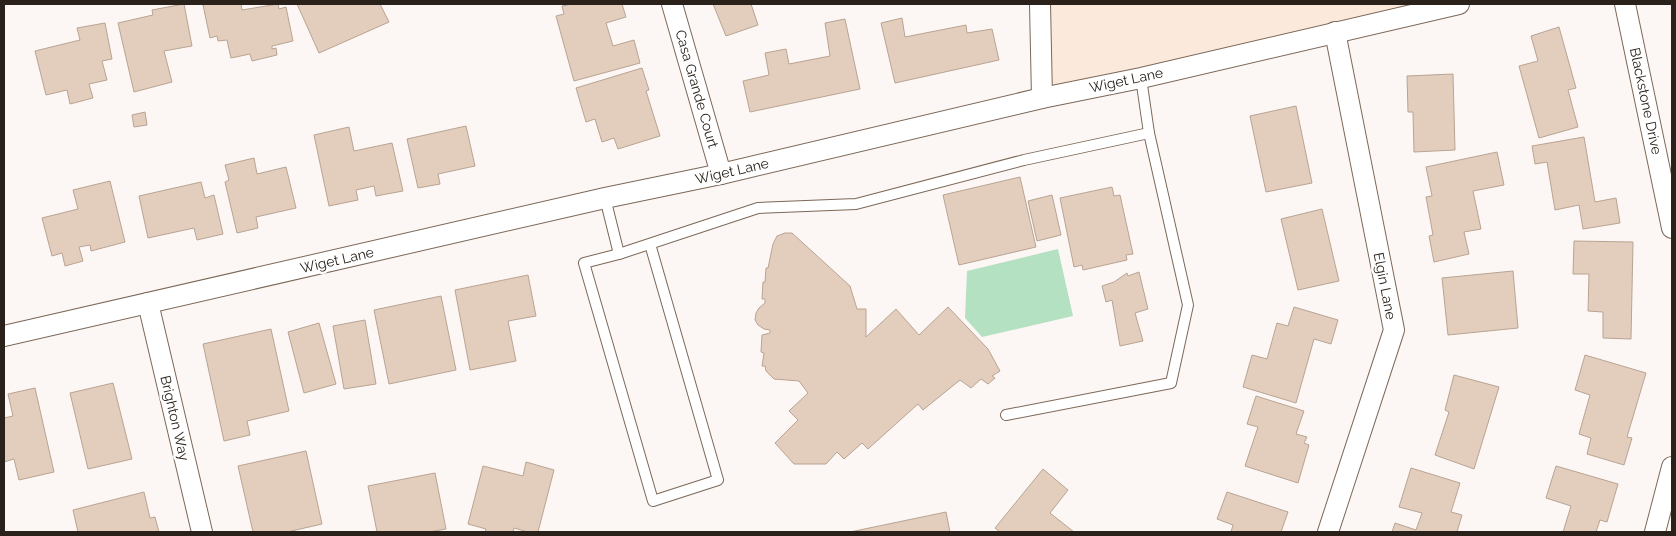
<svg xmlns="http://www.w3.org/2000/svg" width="1676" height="536" font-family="Raleway,sans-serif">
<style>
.built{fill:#fbeadc}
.green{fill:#b4e1c2}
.building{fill:#e3cdbc;stroke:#b9a493}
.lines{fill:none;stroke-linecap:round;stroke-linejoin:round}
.lane-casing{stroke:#7c6859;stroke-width:12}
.street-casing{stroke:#7c6859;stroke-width:22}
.lane{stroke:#fff;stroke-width:10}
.street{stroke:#fff;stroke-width:20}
.labels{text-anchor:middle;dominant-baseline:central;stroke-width:5;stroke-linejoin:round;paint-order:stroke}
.street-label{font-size:14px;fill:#29211a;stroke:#fff}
</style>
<rect width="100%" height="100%" fill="#fcf7f4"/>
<path class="built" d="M1040 4H1459L1042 98Z"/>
<path class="green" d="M1058 249 1073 316 982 337 965 318 967 271Z"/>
<g class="building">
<path d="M184 4 192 46 164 51 172 82 134 92 118 23 153 15 152 10Z"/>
<path d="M208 4H241L242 10 278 4 279 9 286 7 293 41 272 46V49L276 48 277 55 252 61 250 54 231 58 227 40 218 41 217 36 210 38 203 5Z"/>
<path d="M297 4H380L389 22 319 53Z"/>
<path d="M572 4H622L626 17 606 23 613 46 634 40 640 63 574 81 556 16 564 14 562 6Z"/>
<path d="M713 4H751L758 25 726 36Z"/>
<path d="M902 18 905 37 966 25 967 33 992 29 999 60 895 83 881 23Z"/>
<path d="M845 19 860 89 750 112 743 81 769 75 765 53 786 49 789 64 830 56 825 23Z"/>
<path d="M105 23 112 59 102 61 107 80 89 84 93 98 70 104 67 90 46 95 35 51 80 40 77 28Z"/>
<path d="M1559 27 1576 88 1568 90 1578 127 1539 138 1519 66 1538 61 1531 36Z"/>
<path d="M642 68 649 90 646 91 660 136 618 149 614 138 602 142 595 119 586 122 576 88Z"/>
<path d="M1453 74 1455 150 1414 152 1413 112H1408L1407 76Z"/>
<path d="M1296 106 1312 183 1266 192 1250 116Z"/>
<path d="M145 112 147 125 134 127 132 115Z"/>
<path d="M466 126 475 166 438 174 440 184 418 188 407 139Z"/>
<path d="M349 127 354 151 392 143 403 191 376 196 374 186 356 190 358 200 329 206 314 135Z"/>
<path d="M1584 137 1595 202 1616 198 1620 223 1583 229 1579 205 1555 210 1547 162 1535 164 1532 146Z"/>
<path d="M1497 152 1504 185 1473 191 1481 229 1464 232 1469 254 1434 262 1429 236 1433 235 1426 197 1432 196 1426 167Z"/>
<path d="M254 158 257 174 286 167 296 208 256 217 258 228 237 233 225 182 229 180 225 165Z"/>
<path d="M1020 177 1036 247 959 265 943 195Z"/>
<path d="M110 181 125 242 91 251 90 245 79 247 83 261 65 266 62 253 52 256 42 218 78 209 73 190Z"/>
<path d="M201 182 205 198 214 195 223 234 197 240 194 228 148 238 139 196Z"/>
<path d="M1112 187 1114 196 1120 195 1133 254 1126 255 1127 260 1083 270 1082 265 1074 267 1060 198Z"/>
<path d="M1052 195 1061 235 1037 241 1028 201Z"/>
<path d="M1322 209 1339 281 1298 290 1281 219Z"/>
<path d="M785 233H792L850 286 857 309H866V337L896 309 919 335 948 307 988 349 1000 371 992 376 995 378 988 384 981 379 971 388 960 380 923 410 918 404 868 449 862 443 844 459 837 452 826 464H794L775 443 798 420 789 411 808 393 799 381 774 379 766 371 765 366H762L764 353 761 352 762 335 770 333V330L764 329 758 325 755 320 756 313 759 308 765 303V299H762L763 282H765L766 268H768L773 244 777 236Z"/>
<path d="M1574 241 1633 242 1631 339 1603 338V312L1588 311 1589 274H1573Z"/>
<path d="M1513 271 1518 328 1448 335 1442 278Z"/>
<path d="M1139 272 1148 309 1135 313 1143 341 1120 346 1112 300 1106 302 1102 286 1114 282 1127 273 1128 276Z"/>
<path d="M528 275 536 316 508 321 516 361 470 370 455 290Z"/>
<path d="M441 296 456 370 389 384 374 310Z"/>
<path d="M1294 307 1338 320 1331 344 1314 339 1296 403 1243 387 1252 355 1267 359 1277 323 1288 326Z"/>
<path d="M365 320 376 384 344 389 333 326Z"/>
<path d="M319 323 336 384 304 393 288 332Z"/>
<path d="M271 329 289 411 247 421 250 435 224 441 203 344Z"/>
<path d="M1585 355 1646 373 1627 437 1632 438 1624 465 1587 454 1591 438 1579 434 1590 395 1575 390Z"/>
<path d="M1454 375 1499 387 1474 469 1435 455 1449 412 1445 410Z"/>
<path d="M113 383 132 459 88 469 70 393Z"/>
<path d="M35 388 54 472 19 480 14 459 4 462V418L13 416 8 394Z"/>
<path d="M1256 396 1304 411 1296 434 1307 437 1304 443 1309 445 1298 483 1245 466 1258 427 1247 424Z"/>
<path d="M306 451 322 524 287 532H253L238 466Z"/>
<path d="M526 462 554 470 538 532H528L514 528 513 532H485L486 529 468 524 483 466 523 476Z"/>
<path d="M1556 466 1618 484 1607 522 1600 520 1596 532H1563L1571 506 1546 498Z"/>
<path d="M1411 468 1460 483 1451 512 1462 515 1457 532H1392L1395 523 1416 530 1422 513 1399 507Z"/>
<path d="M1043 469 1068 490 1050 513 1074 532H1000L995 528Z"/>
<path d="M435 473 446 529 429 532H377L368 486Z"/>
<path d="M144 492 150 518 155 517 159 532H78L73 510Z"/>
<path d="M1227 492 1288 512 1281 532H1231L1233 525 1217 519Z"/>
<path d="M946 512 950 532H850Z"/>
</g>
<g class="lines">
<g class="lane-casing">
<g id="lane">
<path d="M605 198 619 254"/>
<path d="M650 244 718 480 653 501 584 263 619 254 758 208 856 204 1024 160 1149 133"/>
<path d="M1006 415 1171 383 1188 305 1149 133 1141 78"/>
</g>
</g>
<g class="street-casing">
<g id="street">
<path d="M672 4 721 174"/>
<path d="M1040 4 1042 98"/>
<path d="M1625 4 1672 228"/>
<path d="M148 303 202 532"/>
<path d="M4 336 605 198 721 174 1042 98 1141 78 1459 4"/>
<path d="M1328 532 1394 330 1335 32"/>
<path d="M1655 532 1672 467"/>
</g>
</g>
<use href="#lane" class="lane"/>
<use href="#street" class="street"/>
</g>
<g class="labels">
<g class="street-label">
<text transform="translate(1126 80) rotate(-12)">Wiget Lane</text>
<text transform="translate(697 89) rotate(74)">Casa Grande Court</text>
<text transform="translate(1646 101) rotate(78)">Blackstone Drive</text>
<text transform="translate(732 171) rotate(-13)">Wiget Lane</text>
<text transform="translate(337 260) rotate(-13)">Wiget Lane</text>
<text transform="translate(1385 286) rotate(79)">Elgin Lane</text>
<text transform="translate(175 418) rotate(77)">Brighton Way</text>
</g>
</g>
<rect width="1676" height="536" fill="none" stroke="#29211a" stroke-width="10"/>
</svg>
